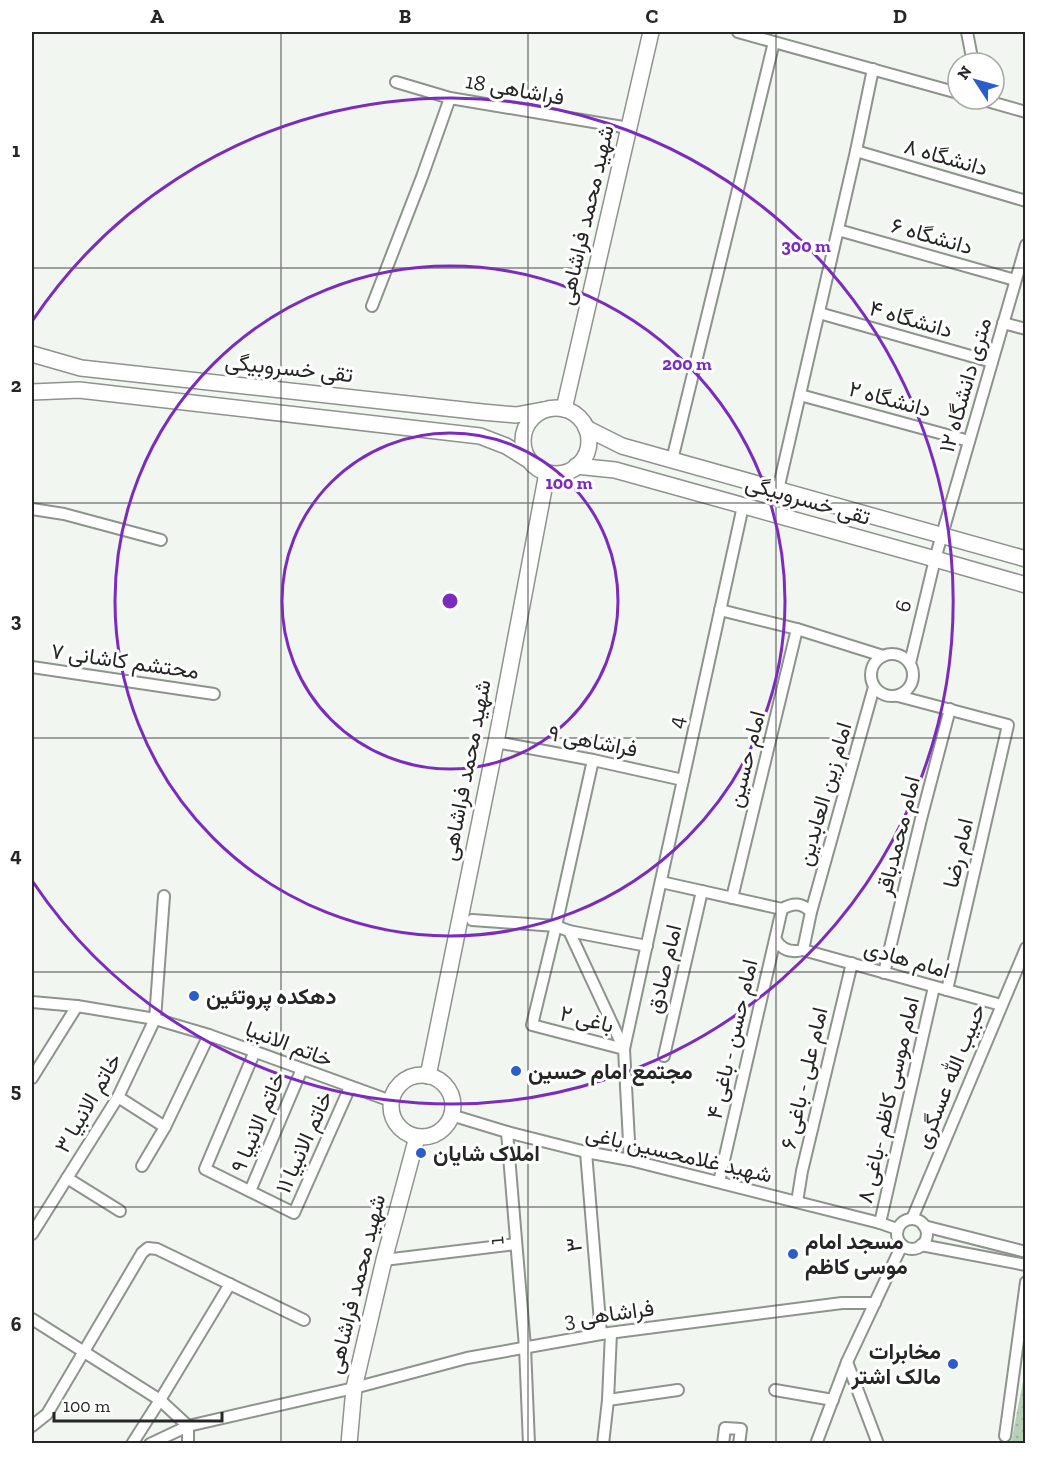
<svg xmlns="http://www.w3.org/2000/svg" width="1057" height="1475" font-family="'Zilla Slab',Vazirmatn,serif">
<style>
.park{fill:url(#park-dots)}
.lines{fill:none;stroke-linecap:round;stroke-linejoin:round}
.street-casing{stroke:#8e938e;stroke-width:14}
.secondary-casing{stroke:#8e938e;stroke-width:18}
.street{stroke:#fff;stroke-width:10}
.secondary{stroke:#fff;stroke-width:15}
.grid{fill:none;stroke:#252625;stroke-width:1.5;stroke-opacity:0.55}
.ring{fill:none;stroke:#7b2cbf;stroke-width:3}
.poi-dot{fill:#2c5bca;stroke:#fff;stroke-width:2}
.labels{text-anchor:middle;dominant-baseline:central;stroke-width:6;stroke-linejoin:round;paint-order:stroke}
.street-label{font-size:22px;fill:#252625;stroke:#fff}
.poi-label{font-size:22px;font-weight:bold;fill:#252625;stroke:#fff;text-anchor:start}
.centre{fill:#7b2cbf;stroke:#fff;stroke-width:3}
.ring-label{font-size:18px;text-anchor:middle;font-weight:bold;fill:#7b2cbf;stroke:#fff;stroke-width:6;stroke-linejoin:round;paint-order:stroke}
.neatline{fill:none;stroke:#252625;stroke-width:2}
.grid-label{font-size:20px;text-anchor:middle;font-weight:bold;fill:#252625}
</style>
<defs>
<pattern id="park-dots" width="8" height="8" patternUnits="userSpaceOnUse" patternTransform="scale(1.5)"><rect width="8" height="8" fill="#b7cfb5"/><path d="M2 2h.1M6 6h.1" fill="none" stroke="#9db29c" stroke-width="1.8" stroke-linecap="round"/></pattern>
</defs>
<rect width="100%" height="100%" fill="#f1f6f1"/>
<path class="park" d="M1025 1371V1443H1011Z"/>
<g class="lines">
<g class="street-casing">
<g id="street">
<path d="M738 32 958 93"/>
<path d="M967 32 973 63"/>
<path d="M396 82 450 98 629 128"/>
<path d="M980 99 1026 112"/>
<path d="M856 151 1026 201"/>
<path d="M838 230 1015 280"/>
<path d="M372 306 422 177 450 98"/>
<path d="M819 313 992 362"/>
<path d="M1003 323 1026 329"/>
<path d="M800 395 969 441"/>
<path d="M672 460 774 42"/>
<path d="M778 490 856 151 873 69"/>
<path d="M32 509 64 514 161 540"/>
<path d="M720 610 797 629 883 656"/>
<circle cx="892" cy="675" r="21"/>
<path d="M910 663 935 559 1026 245"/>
<path d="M32 667 214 694"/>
<path d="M898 696 1008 725 947 990"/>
<path d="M496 742 593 760 683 780"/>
<path d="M593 760 556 926 532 1025 624 1049 630 1160"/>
<path d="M661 882 782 909"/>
<path d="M732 898 797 629"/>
<path d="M811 912 874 687"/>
<path d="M472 920 556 926 569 931 624 1049"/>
<path d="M569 931 647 946"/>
<path d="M803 950 1001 1005"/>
<path d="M884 973 921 819 950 709"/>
<path d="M32 1002 77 1006 155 1019 209 1035 391 1101"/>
<path d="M624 1049 743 506"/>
<path d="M255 1051 205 1169 294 1213 350 1087"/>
<path d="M664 1056 702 891"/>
<path d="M32 1078 77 1006"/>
<path d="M118 1097 165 1127"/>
<path d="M451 1115 507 1132 586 1152 630 1160 880 1223 897 1229"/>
<path d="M507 1132 525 1347 529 1444"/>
<path d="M586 1152 601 1334"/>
<path d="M142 1166 165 1127 209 1035"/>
<path d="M67 1178 120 1211"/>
<path d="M719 1182 782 909C794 902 802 903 811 912L803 950C791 953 782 950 776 940"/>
<path d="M250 1191 302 1069"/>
<path d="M797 1202 802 1171 852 963"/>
<path d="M912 1219 1026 948"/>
<circle cx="912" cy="1234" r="15"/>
<path d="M880 1223 934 987"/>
<path d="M924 1226 1026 1252"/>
<path d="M32 1234 118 1097 155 1019 164 896"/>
<path d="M921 1245 1026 1265"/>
<path d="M384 1260 516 1244"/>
<path d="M32 1319 160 1400 188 1426"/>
<path d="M847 1362 878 1444"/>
<path d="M775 1390 833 1400"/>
<path d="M608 1400 678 1390"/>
<path d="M32 1426 47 1414 142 1253 148 1248 157 1249 304 1320"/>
<path d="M188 1426V1444"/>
<path d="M1005 1436 1026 1282"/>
<path d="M132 1444 160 1400 230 1284"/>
<path d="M150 1444 188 1426 354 1388 467 1358 601 1334 842 1303H875"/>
<path d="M603 1444 608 1400 611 1333"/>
<path d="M723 1444 725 1428 741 1429 739 1444"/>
<path d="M816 1444 847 1362 902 1245"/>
</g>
</g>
<g class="secondary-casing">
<g id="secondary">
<path d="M32 354 81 368 482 412 516 415 543 410"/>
<path d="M32 392 79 390 480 436 506 446 530 461"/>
<circle cx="556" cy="441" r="33"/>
<path d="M564 409 651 32"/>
<path d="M586 428 622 446 1026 559"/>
<path d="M576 466 615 470 935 559 1026 585"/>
<circle cx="422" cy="1106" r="31"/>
<path d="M428 1076 496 742 547 473"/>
<path d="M349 1444 354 1388 384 1260 417 1137"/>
</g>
</g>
<use href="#street" class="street"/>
<use href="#secondary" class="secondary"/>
</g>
<path class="grid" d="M281 32V1444M528 32V1444M776 32V1444M32 268H1026M32 503H1026M32 738H1026M32 972H1026M32 1207H1026"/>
<g class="ring">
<circle cx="450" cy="601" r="168"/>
<circle cx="450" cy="601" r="335"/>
<path d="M33 320A503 503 0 1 1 33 882"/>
</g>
<g class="poi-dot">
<circle cx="194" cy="996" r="6"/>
<circle cx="516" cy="1071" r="6"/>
<circle cx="421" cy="1153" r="6"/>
<circle cx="793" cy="1254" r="6"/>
<circle cx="953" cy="1364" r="6"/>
</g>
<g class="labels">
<g class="street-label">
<text transform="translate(515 89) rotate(10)">فراشاهی 18</text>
<text transform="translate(946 157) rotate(16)">دانشگاه ۸</text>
<text transform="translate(586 215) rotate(-77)">شهید محمد فراشاهی</text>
<text transform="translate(932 236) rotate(16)">دانشگاه ۶</text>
<text transform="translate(911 319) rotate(16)">دانشگاه ۴</text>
<text transform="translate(289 368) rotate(6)">تقی خسروبیگی</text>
<text transform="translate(965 385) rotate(-74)">۱۲ متری دانشگاه</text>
<text transform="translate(890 399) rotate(15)">دانشگاه ۲</text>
<text transform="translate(808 500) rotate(16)">تقی خسروبیگی</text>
<text transform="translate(903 606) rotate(-76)">6</text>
<text transform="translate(125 661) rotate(8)">محتشم کاشانی ۷</text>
<text transform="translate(676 722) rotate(-78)">4</text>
<text transform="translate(593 741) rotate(11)">فراشاهی ۹</text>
<text transform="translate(746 759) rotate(-76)">امام حسین</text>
<text transform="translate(466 770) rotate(-79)">شهید محمد فراشاهی</text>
<text transform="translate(824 794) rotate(-74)">امام زین العابدین</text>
<text transform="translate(898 836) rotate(-76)">امام محمدباقر</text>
<text transform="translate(958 853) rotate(-77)">امام رضا</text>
<text transform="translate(907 959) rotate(16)">امام هادی</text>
<text transform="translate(664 969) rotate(-77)">امام صادق</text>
<text transform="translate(587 1019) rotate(14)">باغی ۲</text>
<text transform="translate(732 1039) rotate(-77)">امام حسن - باغی ۴</text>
<text transform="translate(289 1044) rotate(21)">خاتم الانبیا</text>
<text transform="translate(950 1076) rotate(-68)">حبیب الله عسگری</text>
<text transform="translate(804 1078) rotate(-77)">امام علی - باغی ۶</text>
<text transform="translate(888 1100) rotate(-77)">امام موسی کاظم -باغی ۸</text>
<text transform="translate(88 1103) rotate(-60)">خاتم الانبیا ۳</text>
<text transform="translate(258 1122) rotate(-67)">خاتم الانبیا ۹</text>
<text transform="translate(304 1142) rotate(-66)">خاتم الانبیا ۱۱</text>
<text transform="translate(679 1154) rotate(13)">شهید غلامحسین باغی</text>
<text transform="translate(496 1241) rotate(-95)">1</text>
<text transform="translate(574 1245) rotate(-95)">۳</text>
<text transform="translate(356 1284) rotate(-76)">شهید محمد فراشاهی</text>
<text transform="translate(609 1314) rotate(-8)">فراشاهی 3</text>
</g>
<g class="poi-label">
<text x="206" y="996">دهکده پروتئین</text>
<text x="528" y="1071">مجتمع امام حسین</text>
<text x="433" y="1153">املاک شایان</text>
<text x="805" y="1241">مسجد امام<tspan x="805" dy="25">موسی کاظم</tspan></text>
<text x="941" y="1351" text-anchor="end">مخابرات<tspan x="941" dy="25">مالک اشتر</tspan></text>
</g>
</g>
<circle cx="450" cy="601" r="9" class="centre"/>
<g class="ring-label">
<text x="806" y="252">300 m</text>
<text x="687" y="370">200 m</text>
<text x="569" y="489">100 m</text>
</g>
<rect width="1057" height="1475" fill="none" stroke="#ffffff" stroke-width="66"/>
<g transform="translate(976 81) rotate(306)"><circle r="28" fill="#ffffff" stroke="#a8a8a8" stroke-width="1.5"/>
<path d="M0-4.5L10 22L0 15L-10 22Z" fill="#2c5bca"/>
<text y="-9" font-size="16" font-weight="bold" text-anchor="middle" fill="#252625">N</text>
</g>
<path d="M54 1412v9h168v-9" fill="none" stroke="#252625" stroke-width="3"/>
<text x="63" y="1412" font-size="18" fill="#252625" stroke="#ffffff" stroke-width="4.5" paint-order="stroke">100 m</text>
<rect x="33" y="33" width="991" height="1409" class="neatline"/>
<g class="grid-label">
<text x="157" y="23">A</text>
<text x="405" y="23">B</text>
<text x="652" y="23">C</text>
<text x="900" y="23">D</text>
<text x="16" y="157">1</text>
<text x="16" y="392">2</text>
<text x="16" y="627">3</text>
<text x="16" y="862">4</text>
<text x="16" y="1097">5</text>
<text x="16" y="1331">6</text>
</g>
</svg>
